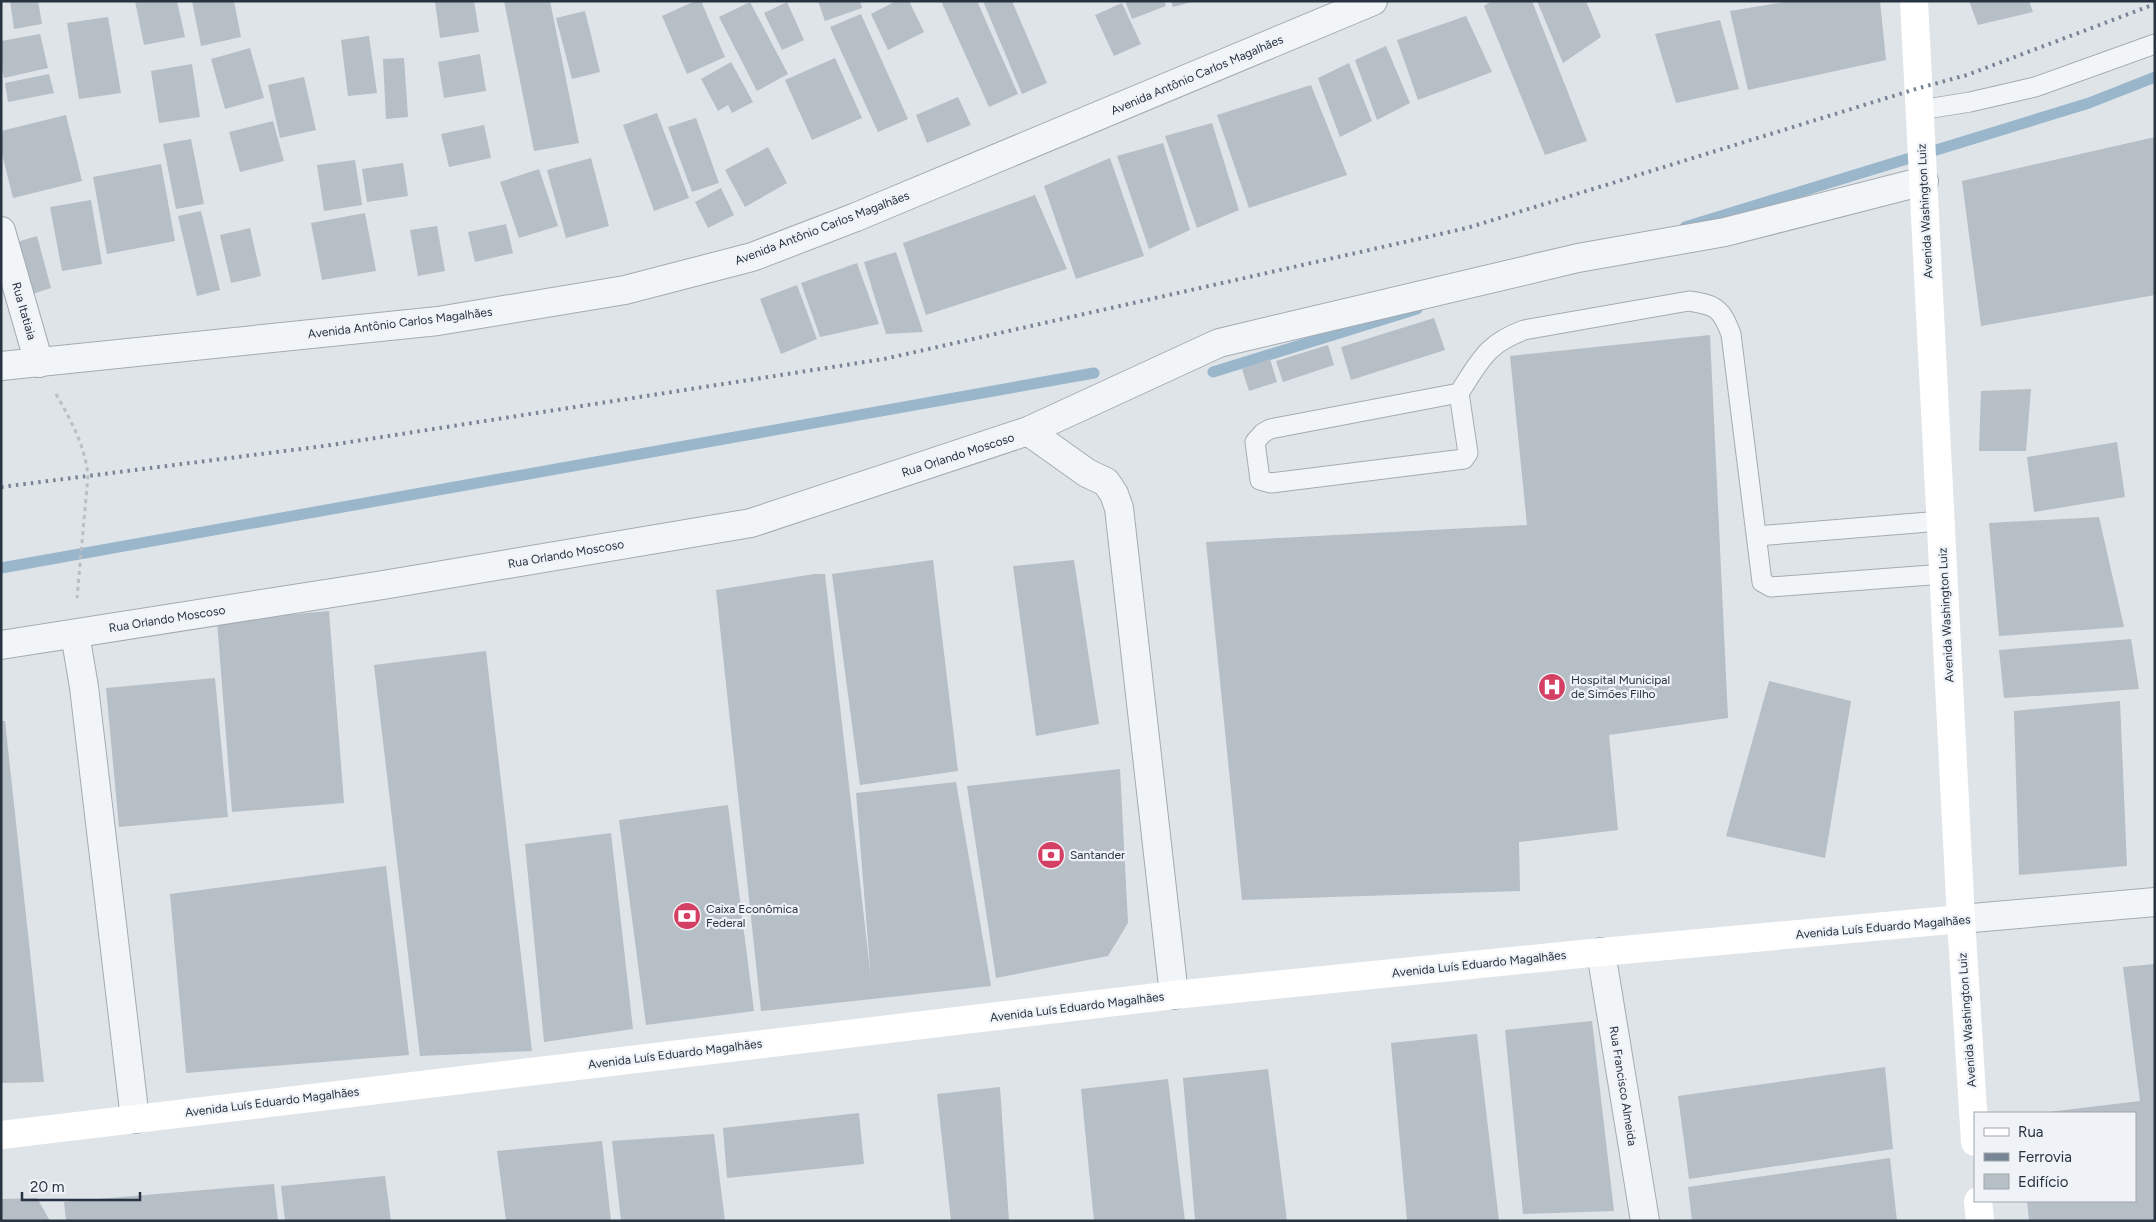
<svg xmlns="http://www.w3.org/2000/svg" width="2156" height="1222" font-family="Figtree,sans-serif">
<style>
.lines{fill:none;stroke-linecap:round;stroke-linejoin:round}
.stream{stroke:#99b6cb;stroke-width:11}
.building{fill:#b6bec6}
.lane-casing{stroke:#a4abb3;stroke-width:21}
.street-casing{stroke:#a4abb3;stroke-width:30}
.path{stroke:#b9bfc4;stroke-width:3;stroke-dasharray:4 4;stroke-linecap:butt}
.lane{stroke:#f2f5f7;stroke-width:19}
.street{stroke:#f2f5f7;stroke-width:28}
.secondary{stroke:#fff;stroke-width:28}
.rail{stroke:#788594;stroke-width:4;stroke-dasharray:2.5 5;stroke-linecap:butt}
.labels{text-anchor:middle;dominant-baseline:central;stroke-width:4.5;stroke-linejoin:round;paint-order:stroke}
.street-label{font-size:12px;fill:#273341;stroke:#eff3f7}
.poi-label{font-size:12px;fill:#273341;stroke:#eff3f7;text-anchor:start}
</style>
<rect width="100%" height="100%" fill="#dfe4e9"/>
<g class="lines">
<g class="stream">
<path d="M1685 227 2089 103 2155 77"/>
<path d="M1213 372 1417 309"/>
<path d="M1 568 1094 373"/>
</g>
</g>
<g class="building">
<path d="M10 1H38L42 24 14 29Z"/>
<path d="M135 1H177L185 37 144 45Z"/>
<path d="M192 1H234L241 37 201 46Z"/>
<path d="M474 1 479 32 440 38 435 2Z"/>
<path d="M504 1H550L579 143 534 151Z"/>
<path d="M695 1H701L725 57 687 74 662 16Z"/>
<path d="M818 1H860L862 8 825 21Z"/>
<path d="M896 1H909L924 32 888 50 871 14Z"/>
<path d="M941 1H977L1018 94 989 107Z"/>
<path d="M983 1H1012L1047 83 1022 94Z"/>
<path d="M1125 1H1164L1166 6 1132 19Z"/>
<path d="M1171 1H1192V2L1173 7Z"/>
<path d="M1492 1H1532L1587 141 1545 155 1484 6Z"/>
<path d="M1537 1H1586L1601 37 1563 63Z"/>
<path d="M1790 1H1880L1886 60 1748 90 1730 11Z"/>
<path d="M1969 1H2029L2033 12 1978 25Z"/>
<path d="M750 2 788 74 757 91 719 17Z"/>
<path d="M787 2 804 40 782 50 764 13Z"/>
<path d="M1122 3 1141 44 1114 56 1095 15Z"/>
<path d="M585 11 600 72 572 79 556 18Z"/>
<path d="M861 14 908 119 878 132 830 27Z"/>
<path d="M1466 16 1492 72 1418 100 1397 40Z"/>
<path d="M108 17 121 93 79 99 67 23Z"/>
<path d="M1720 20 1739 89 1676 103 1655 34Z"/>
<path d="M40 34 48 68 4 78 1 64V41Z"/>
<path d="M369 36 377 93 348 96 341 40Z"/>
<path d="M1386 46 1410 103 1377 120 1355 60Z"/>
<path d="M250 48 264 98 225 109 211 59Z"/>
<path d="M480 54 486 91 444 98 438 62Z"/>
<path d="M404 58 408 117 386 119 383 59Z"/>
<path d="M835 58 862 118 812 140 785 80Z"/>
<path d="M731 62 753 102 732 113 728 105 718 111 701 79Z"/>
<path d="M1349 63 1372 121 1340 137 1318 78Z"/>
<path d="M192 64 200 117 159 123 151 71Z"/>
<path d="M49 74 54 93 8 102 5 83Z"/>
<path d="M304 77 316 130 280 138 268 85Z"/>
<path d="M1311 85 1347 175 1249 208 1217 115Z"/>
<path d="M958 97 971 125 927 143 916 115Z"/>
<path d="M657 113 689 198 654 211 623 125Z"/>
<path d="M66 115 82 181 13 198 1 150V131Z"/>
<path d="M696 118 719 183 692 192 668 127Z"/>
<path d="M273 121 284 161 240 172 229 132Z"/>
<path d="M1212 123 1239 210 1197 228 1165 136Z"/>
<path d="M484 125 491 158 449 167 441 134Z"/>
<path d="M2155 137V295L1981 326 1962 181Z"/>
<path d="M191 139 204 204 176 209 163 144Z"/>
<path d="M1163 143 1190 230 1149 249 1117 156Z"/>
<path d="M768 147 787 183 745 207 725 170Z"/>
<path d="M591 158 609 226 566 238 547 170Z"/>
<path d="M1110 158 1144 256 1076 279 1044 186Z"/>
<path d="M355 160 362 205 324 211 317 165Z"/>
<path d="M403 163 408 196 367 202 362 169Z"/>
<path d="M161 164 175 241 107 254 93 177Z"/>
<path d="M539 169 558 226 519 238 500 182Z"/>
<path d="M721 188 734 215 708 228 695 202Z"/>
<path d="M1035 195 1067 269 926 315 903 243Z"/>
<path d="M91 200 102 264 62 271 50 207Z"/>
<path d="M201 211 220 290 197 296 178 216Z"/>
<path d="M365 213 376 271 322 280 311 223Z"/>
<path d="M506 224 513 253 475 262 468 232Z"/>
<path d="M437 226 445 271 418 276 410 230Z"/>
<path d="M250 228 261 276 231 283 220 235Z"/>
<path d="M37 236 51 288 29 295 14 243Z"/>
<path d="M896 252 923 332 886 334 864 262Z"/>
<path d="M857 263 879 324 820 337 801 283Z"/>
<path d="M797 285 817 339 781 354 760 299Z"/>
<path d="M1434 318 1445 350 1351 380 1341 347Z"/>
<path d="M1710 335 1728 718 1609 735 1618 830 1519 842 1520 891 1242 900 1206 542 1527 525 1510 356Z"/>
<path d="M1328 345 1334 365 1283 382 1276 361Z"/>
<path d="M1270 359 1277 382 1249 391 1242 369Z"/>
<path d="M2031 389 2026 451H1979L1981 391Z"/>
<path d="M2117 442 2125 497 2034 512 2027 457Z"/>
<path d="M2099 517 2124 627 1999 636 1989 523Z"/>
<path d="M933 560 958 771 860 785 832 574Z"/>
<path d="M1074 560 1099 724 1036 736 1013 566Z"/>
<path d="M814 574H825L871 979 856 793 956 782 991 986 761 1011 716 590Z"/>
<path d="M329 611 344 803 232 812 217 621Z"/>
<path d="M2131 639 2139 689 2004 698 1999 650Z"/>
<path d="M486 651 532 1051 420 1056 374 665Z"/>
<path d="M215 678 228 817 119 827 106 688Z"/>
<path d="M1769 681 1851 701 1825 858 1726 836Z"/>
<path d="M2120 701 2127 866 2019 875 2014 711Z"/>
<path d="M1 721H5L44 1082 1 1083Z"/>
<path d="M1120 769 1128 923 1108 956 996 978 967 786Z"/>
<path d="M728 805 754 1011 646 1025 619 820Z"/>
<path d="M611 833 633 1029 544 1042 525 844Z"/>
<path d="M386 866 409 1055 186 1073 170 894Z"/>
<path d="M2155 964V1221H2029L2027 1201H2135V1113L2048 1112 2140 1101 2123 967Z"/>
<path d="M1592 1021 1614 1211 1523 1214 1505 1030Z"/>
<path d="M1477 1034 1499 1221H1407L1391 1043Z"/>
<path d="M1885 1067 1893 1149 1689 1179 1678 1096Z"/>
<path d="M1268 1069 1287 1221H1195L1183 1078Z"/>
<path d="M1168 1079 1185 1221H1094L1081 1089Z"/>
<path d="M1000 1087 1009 1221H951L937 1094Z"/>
<path d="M859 1113 864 1164 727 1178 723 1128Z"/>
<path d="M714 1134 725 1221H621L612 1141Z"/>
<path d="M602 1141 611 1221H506L497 1151Z"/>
<path d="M1890 1158 1897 1221H1692L1688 1187Z"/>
<path d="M385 1176 391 1221H285L281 1186Z"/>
<path d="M274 1184 278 1221H66L64 1202Z"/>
<path d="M37 1198 50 1221H1V1199Z"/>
</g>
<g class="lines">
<g class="lane-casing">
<g id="lane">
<path d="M1920 110 1970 102 2035 87 2155 44"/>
<path d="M1459 393 1270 429 1263 433 1255 442 1260 480 1271 483 1464 459 1468 453 1459 393C1480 361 1486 344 1524 330L1689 301C1716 305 1721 308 1731 334L1762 582 1771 587 1944 574"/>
<path d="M1757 536 1941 521"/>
</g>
</g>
<g class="street-casing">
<g id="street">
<path d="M1 231 39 363"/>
<path d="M1 366 438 321 625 290 752 257 856 217 1373 1"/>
<path d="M1028 431 1087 473 1106 482 1114 494 1119 508 1174 995"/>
<path d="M75 634 84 687 135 1119"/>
<path d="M1 645 383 585 751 523 1028 431 1219 343 1578 258 1725 232 1924 181"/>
<path d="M1961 919 2155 902"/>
<path d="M1601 952 1645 1221"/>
</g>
</g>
<path class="path" d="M56 394C71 421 85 445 88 476L77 598"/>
<use href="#lane" class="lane"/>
<use href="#street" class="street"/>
<g class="secondary">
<path d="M1914 1 1961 919 1975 1142"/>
<path d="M1 1135 1174 995 1601 952 1961 919"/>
<path d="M1978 1201 1980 1221"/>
</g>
<path class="rail" d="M1 487 324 446 884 359 1467 228 1919 88 1967 75 2155 4"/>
</g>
<defs>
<g id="hospital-disc" transform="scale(1.4375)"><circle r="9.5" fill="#d43f64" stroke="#eff3f7"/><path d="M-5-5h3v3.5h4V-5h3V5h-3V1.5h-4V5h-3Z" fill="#fff"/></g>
<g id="bank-disc" transform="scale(1.4375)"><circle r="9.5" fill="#d43f64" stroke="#eff3f7"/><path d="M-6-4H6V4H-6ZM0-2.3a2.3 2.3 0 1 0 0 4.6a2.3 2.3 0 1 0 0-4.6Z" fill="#fff"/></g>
</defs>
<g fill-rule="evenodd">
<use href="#hospital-disc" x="1552" y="687"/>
<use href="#bank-disc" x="1051" y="855"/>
<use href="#bank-disc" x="687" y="916"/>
</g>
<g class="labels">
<g class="street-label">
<text transform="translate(1197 75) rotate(-23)">Avenida Antônio Carlos Magalhães</text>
<text transform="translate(1925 211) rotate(-93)">Avenida Washington Luiz</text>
<text transform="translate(822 228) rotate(-21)">Avenida Antônio Carlos Magalhães</text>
<text transform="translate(24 311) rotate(74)">Rua Itatiaia</text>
<text transform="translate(400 323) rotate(-7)">Avenida Antônio Carlos Magalhães</text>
<text transform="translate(958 455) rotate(-18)">Rua Orlando Moscoso</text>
<text transform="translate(566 554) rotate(-10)">Rua Orlando Moscoso</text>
<text transform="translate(1946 615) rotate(-93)">Avenida Washington Luiz</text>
<text transform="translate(167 619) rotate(-9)">Rua Orlando Moscoso</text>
<text transform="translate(1883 927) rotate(-5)">Avenida Luís Eduardo Magalhães</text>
<text transform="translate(1479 964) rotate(-6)">Avenida Luís Eduardo Magalhães</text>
<text transform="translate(1077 1007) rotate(-7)">Avenida Luís Eduardo Magalhães</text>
<text transform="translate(1967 1020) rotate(-94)">Avenida Washington Luiz</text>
<text transform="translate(675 1054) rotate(-7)">Avenida Luís Eduardo Magalhães</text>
<text transform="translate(1623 1086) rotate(81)">Rua Francisco Almeida</text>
<text transform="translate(272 1102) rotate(-7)">Avenida Luís Eduardo Magalhães</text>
</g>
<g class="poi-label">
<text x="1571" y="680">Hospital Municipal<tspan x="1571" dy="14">de Simões Filho</tspan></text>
<text x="1070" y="855">Santander</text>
<text x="706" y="909">Caixa Econômica<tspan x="706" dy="14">Federal</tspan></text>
</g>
</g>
<rect width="2156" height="1222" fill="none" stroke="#273341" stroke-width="5"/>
<rect x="1974" y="1112" width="162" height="90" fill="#eff3f7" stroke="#9fa6ae"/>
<rect x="1984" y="1128" width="25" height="8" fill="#ffffff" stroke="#9fa6ae"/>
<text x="2018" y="1137" font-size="15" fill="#273341">Rua</text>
<rect x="1984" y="1153" width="25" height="8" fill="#788594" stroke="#9fa6ae"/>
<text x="2018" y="1162" font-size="15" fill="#273341">Ferrovia</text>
<rect x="1984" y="1174" width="25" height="15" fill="#b6bec6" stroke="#9fa6ae"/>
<text x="2018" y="1187" font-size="15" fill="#273341">Edifício</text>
<path d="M22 1192v8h118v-8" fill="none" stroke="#273341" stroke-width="2.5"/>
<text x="30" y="1192" font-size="15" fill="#273341" stroke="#eff3f7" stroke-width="4" paint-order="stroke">20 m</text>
</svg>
